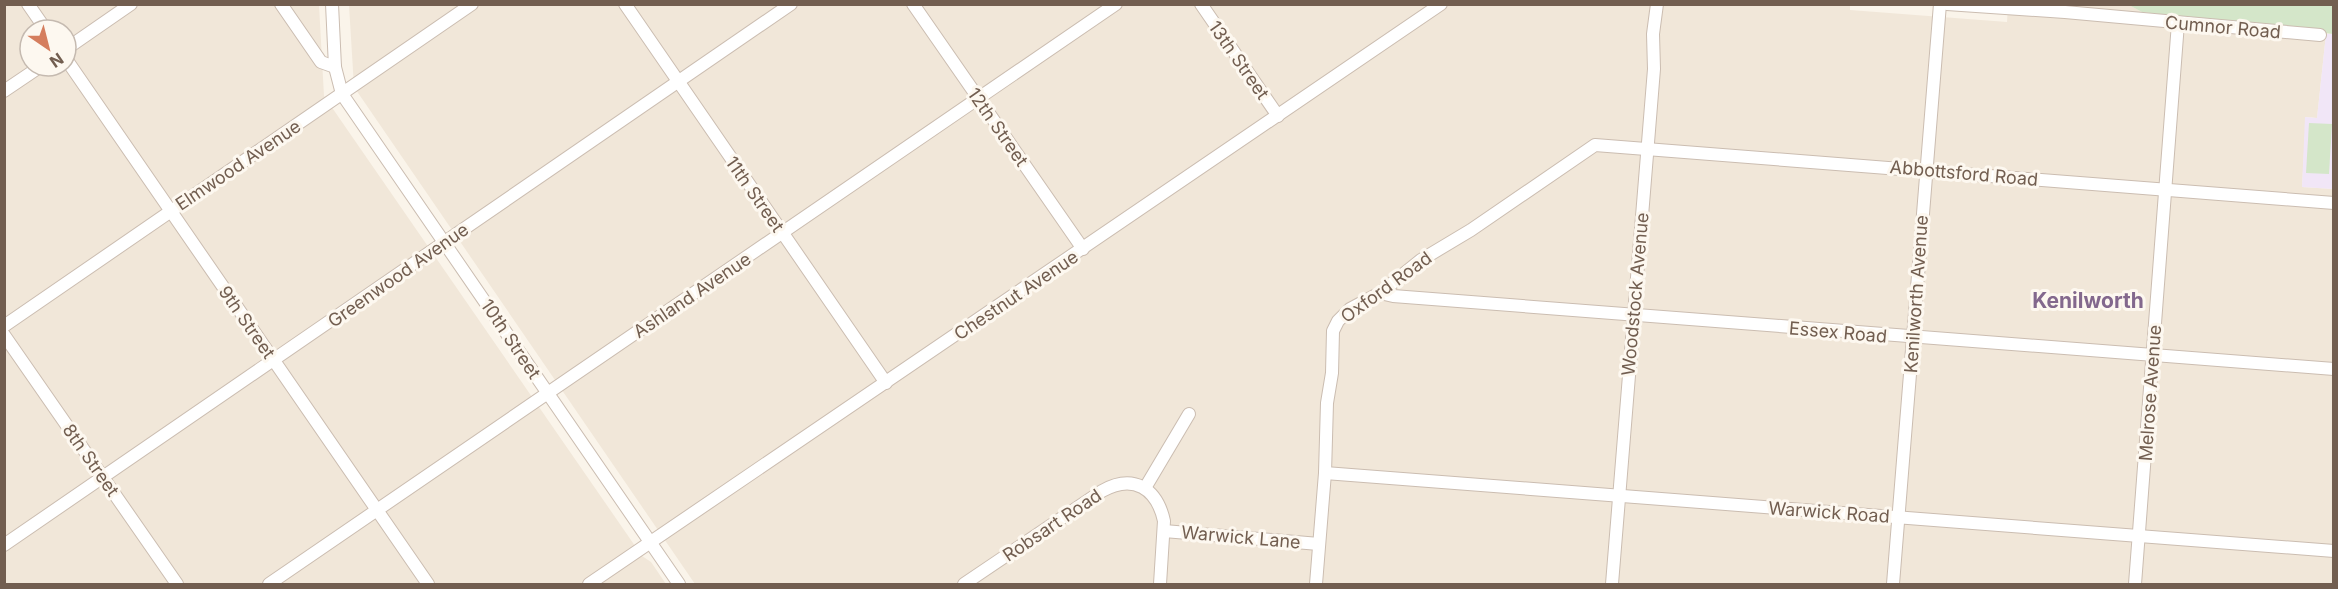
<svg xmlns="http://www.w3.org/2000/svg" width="2338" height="589" font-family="Inter,sans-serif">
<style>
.residential{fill:#f1e7d9;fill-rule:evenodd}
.education{fill:#f1e6f7}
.green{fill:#d4e6c9}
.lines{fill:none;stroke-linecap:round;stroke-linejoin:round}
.minor-casing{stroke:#cbbdb1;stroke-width:14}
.minor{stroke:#fff;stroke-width:12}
.labels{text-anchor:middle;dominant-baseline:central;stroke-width:6;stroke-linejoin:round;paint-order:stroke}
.street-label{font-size:18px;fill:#725e50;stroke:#fdf8f0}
.quarter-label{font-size:21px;font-weight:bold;fill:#83688d;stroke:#fdf8f0}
</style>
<rect width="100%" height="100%" fill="#faf4ea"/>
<g class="residential">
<path d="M1850 4V10L2007 22 2008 5 2127 4 2142 12 2326 34 2317 118 2306 117 2302 187 2333 189V584H695L354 87 349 5Z"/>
<path d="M4 5H319L324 96 642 556 651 562 666 584H5ZM30 30H66V66H30Z"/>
</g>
<path class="education" d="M2326 34H2333V189L2302 187 2305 117 2317 118Z"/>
<g class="green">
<path d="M2127 4 2333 5V34L2142 12Z"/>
<path d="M2309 123 2332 124 2329 174 2306 173Z"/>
</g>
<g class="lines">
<g class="minor-casing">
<g id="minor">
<path d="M28 4 46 30"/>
<path d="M281 4 321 62 335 67"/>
<path d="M332 4 335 67 342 94 679 584"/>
<path d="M625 4 886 383"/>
<path d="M913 4 1083 249"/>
<path d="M1201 4 1278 116"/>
<path d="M1947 4 2065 12 2320 35"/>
<path d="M66 49 131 4"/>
<path d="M66 59 428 584"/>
<path d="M4 91 41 66"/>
<path d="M1380 293 1393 296 2334 369"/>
<path d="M4 326 472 4"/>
<path d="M4 335 177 584"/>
<path d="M1325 473 2334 551"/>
<path d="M1145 488 1189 414"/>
<path d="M1164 531 1319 544"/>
<path d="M4 545 791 4"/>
<path d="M269 584 1116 4"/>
<path d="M589 584 1441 4"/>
<path d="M964 584 1102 491C1134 473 1157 489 1164 521L1160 584"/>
<path d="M1316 584 1325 473 1327 403 1332 373 1333 331 1338 321 1350 309 1380 293 1421 260 1471 230 1595 145 2334 203"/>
<path d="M1612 584 1654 69 1653 34 1657 4"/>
<path d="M1893 584 1940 4"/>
<path d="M2135 584 2178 23"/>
</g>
</g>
<use href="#minor" class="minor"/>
</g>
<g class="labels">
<g class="street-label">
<text transform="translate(2223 27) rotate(5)">Cumnor Road</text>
<text transform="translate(1239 60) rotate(55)">13th Street</text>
<text transform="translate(998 127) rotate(55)">12th Street</text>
<text transform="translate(238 165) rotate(-34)">Elmwood Avenue</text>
<text transform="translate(1964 173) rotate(5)">Abbottsford Road</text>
<text transform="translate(755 194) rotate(55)">11th Street</text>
<text transform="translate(398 275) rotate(-35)">Greenwood Avenue</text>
<text transform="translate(1386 287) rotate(-36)">Oxford Road</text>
<text transform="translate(1635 294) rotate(-85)">Woodstock Avenue</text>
<text transform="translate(1916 294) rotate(-86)">Kenilworth Avenue</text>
<text transform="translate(692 295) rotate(-34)">Ashland Avenue</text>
<text transform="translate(1016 295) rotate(-34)">Chestnut Avenue</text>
<text transform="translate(247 322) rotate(55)">9th Street</text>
<text transform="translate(1838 332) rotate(5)">Essex Road</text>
<text transform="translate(511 339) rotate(56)">10th Street</text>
<text transform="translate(2150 393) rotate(-86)">Melrose Avenue</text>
<text transform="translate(91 460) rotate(55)">8th Street</text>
<text transform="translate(1829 512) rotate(4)">Warwick Road</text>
<text transform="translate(1052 525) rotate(-34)">Robsart Road</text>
<text transform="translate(1241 537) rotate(5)">Warwick Lane</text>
</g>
<g class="quarter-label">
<text x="2088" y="300">Kenilworth</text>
</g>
</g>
<rect width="2338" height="589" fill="none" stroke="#725e50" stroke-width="12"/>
<g transform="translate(48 48) rotate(145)"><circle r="28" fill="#fdf8f0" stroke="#c5bab0" stroke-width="1.5"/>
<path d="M0-4.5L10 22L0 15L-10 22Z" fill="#d57e5e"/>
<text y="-9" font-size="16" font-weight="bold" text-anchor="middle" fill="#725e50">N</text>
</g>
</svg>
